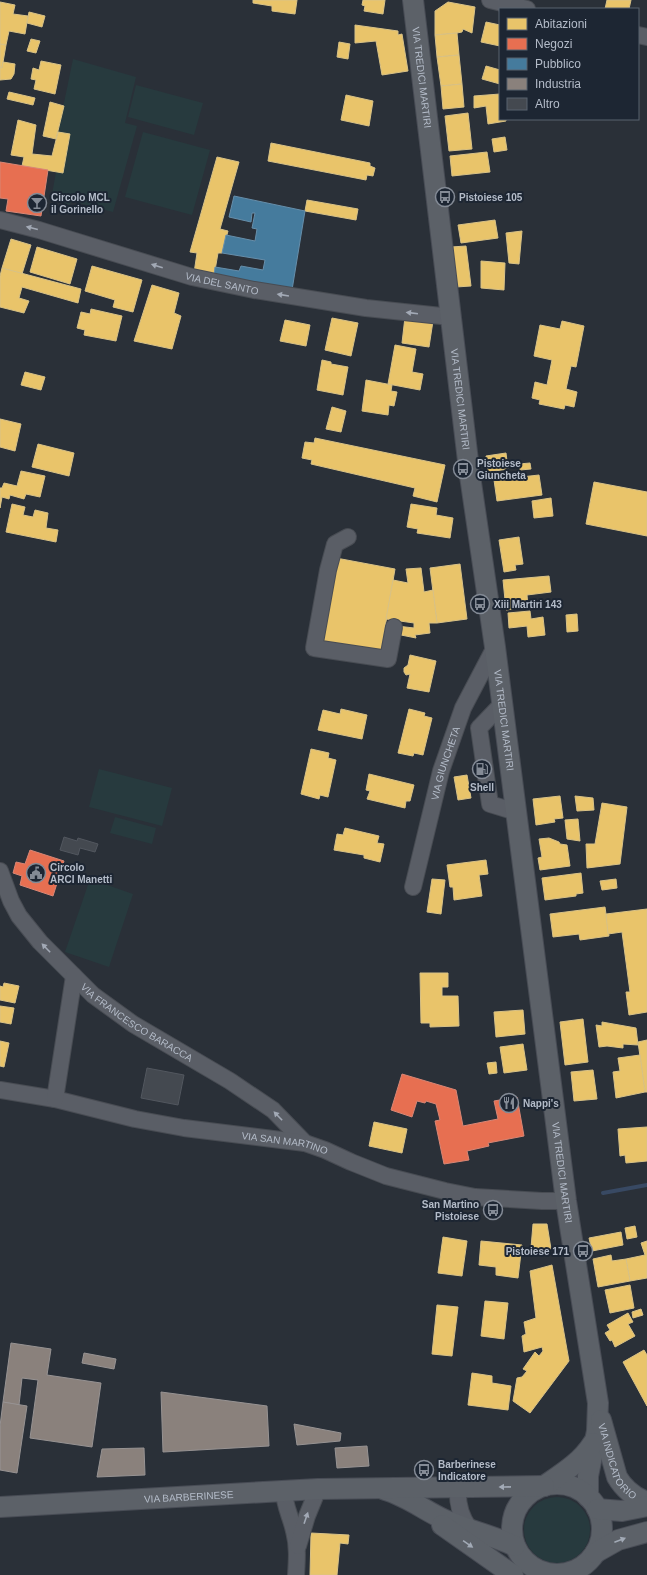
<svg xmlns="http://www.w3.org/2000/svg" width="647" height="1575" font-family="Arial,sans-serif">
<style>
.green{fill:#273a3e}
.homes{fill:#e9c46a;stroke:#d9c286}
.shops{fill:#e76f51;stroke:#d88675}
.public{fill:#457b9d;stroke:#668eaa}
.industry{fill:#8a817c;stroke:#979393}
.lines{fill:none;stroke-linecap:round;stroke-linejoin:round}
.stream{stroke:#384963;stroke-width:4}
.building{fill:#444950;stroke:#52575f}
.minor-casing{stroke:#484c53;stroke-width:18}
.major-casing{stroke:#484c55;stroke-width:22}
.minor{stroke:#5a5e66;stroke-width:16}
.major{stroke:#5c6168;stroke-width:20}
.oneway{fill:#a2a9b5}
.oneway2{fill:#a2aab6}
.labels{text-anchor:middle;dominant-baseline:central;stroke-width:4;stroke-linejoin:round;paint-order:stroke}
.street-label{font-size:10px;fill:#b4bcc9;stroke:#1d2633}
.poi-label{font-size:10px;font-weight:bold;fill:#b4bcc9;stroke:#1d2633;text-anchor:start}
</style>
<rect width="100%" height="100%" fill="#2a3038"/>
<g class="green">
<path d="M73 59 136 77 125 123 137 126 113 212 71 201 70 205 51 200 56 172 63 173 70 135 58 132Z"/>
<path d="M136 85 203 103 194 135 128 117Z"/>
<path d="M143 132 210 150 192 215 125 197Z"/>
<path d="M99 769 172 788 162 826 89 807Z"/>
<path d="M115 817 156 828 152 844 110 833Z"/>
<path d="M90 879 133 894 109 967 65 952Z"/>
<circle cx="557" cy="1530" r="33"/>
</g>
<g class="homes">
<path d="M253 0H297L295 14 272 11V6L253 3Z"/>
<path d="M363 0H385L383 14 364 11 365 6 362 5Z"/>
<path d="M607 0H631L629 9H605Z"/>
<path d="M0 2 15 5 13 14 28 16 25 34 9 31 6 45 0 44Z"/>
<path d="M448 2 475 7 472 33 463 29 462 32 457 33 435 35V11Z"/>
<path d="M29 12 45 16 42 27 27 23Z"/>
<path d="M486 22 500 25V46L481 42Z"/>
<path d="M355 25 398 31V35L402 34 408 71 382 75 376 41 355 43Z"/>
<path d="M457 33 459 55 437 57 435 35Z"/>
<path d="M31 39 40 41 36 53 27 51Z"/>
<path d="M339 42 350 44 348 59 337 57Z"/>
<path d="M0 44 6 45 2 68 0 67Z"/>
<path d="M459 55 462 84 441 86 437 57Z"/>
<path d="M41 61 61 65 55 94 34 89 36 80 31 79 33 68 39 70Z"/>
<path d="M3 62 15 64 14 74 11 79 0 80V67L2 68Z"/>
<path d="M486 66 500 70V84L482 79Z"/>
<path d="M462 84 464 107 443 109 441 86Z"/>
<path d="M9 92 35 98 33 105 7 99Z"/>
<path d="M500 94V119H506V121L488 124 486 106 474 108V96Z"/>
<path d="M346 95 373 101 369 126 341 120Z"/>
<path d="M50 102 64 106 56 139 43 136Z"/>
<path d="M468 113 472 149 449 151 445 116Z"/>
<path d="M18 120 36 125 32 154 52 156 58 132 70 134 63 173 22 166 24 157 11 155Z"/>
<path d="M505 137 507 150 494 152 492 139Z"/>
<path d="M271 143 370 163V166L375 168 373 176 367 175 366 180 268 161Z"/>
<path d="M487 152 490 172 452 176 450 156Z"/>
<path d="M217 157 239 162 220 229 228 231 222 253H218L214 276 194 273 197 253 190 252Z"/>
<path d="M307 200 358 209 356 220 305 211Z"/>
<path d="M495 220 498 238 461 243 458 225Z"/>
<path d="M522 231 519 264 509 263 506 233Z"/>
<path d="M11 239 31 245 22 274 2 268Z"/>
<path d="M466 246 471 286 456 287 451 247Z"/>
<path d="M37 247 77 259 70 284 30 272Z"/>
<path d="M481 261 505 263 504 290 481 288Z"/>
<path d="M92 266 142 280 133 312 113 307 115 300 85 291Z"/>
<path d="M2 268 81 289 78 303 22 287 19 298 29 301 24 313 0 307V276Z"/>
<path d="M152 285 179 293 174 313 181 316 172 349 134 341Z"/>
<path d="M91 309 122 316 116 341 84 335 85 330 77 328 81 312 90 314Z"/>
<path d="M405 317 433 321 429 347 402 343Z"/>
<path d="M332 318 358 323 351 356 325 350Z"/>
<path d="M285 320 310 325 306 346 280 341Z"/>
<path d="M562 321 584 326 576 367 571 366 566 389 577 392 574 407 565 405 564 409 539 404 540 400 532 398 535 382 547 385 552 360 534 356 540 325 560 329Z"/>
<path d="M395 345 416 349 412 372 423 374 420 390 388 384Z"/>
<path d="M322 360 331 362V364L348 367 343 395 317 390Z"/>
<path d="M25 372 45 377 41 390 21 385Z"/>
<path d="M366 380 392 385 391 391 397 392 394 406 389 405 388 415 362 411Z"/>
<path d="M332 407 346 411 341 432 326 429Z"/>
<path d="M0 419 21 424 15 451 0 447Z"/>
<path d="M315 438 445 465 437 502 413 496 415 488 311 464 312 460 302 458 305 442 314 443Z"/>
<path d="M38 444 74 453 69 476 32 467Z"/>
<path d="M506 453 508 469 488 472 486 456Z"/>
<path d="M530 463 531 469 520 470 519 464Z"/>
<path d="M21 471 45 476 40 497 26 494 24 499 10 495 9 499 2 497 0 508V488H2L4 483 17 486Z"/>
<path d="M539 475 542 495 497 501 494 480Z"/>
<path d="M594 482 647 492V536L586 524Z"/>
<path d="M551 498 553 516 534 518 532 501Z"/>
<path d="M12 504 25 507 23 515 33 517 35 510 48 513 46 528 58 530 56 542 6 532Z"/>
<path d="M411 504 437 508 436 515 453 518 450 538 417 533 418 529 407 527Z"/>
<path d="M519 537 523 564 515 565 516 570 504 572 499 540Z"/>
<path d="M336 558 395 569 380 657 320 646Z"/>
<path d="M460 564 467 619 437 623 430 568Z"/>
<path d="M421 568 424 592 433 590 437 623H429L430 633 415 635 416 638 396 634 397 626 414 628V623L386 619 393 580 408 583 406 569Z"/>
<path d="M549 576 551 592 527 595 528 607 506 610 503 580Z"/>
<path d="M530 611 531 619 543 617 545 635 528 637 527 626 509 628 508 613Z"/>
<path d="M577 614 578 631 567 632 566 615Z"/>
<path d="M410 655 436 661 429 692 407 688 410 674 406 675 404 672V668L408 665Z"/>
<path d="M341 709 367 715 362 739 318 730 323 710 340 714Z"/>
<path d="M409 709 425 713 424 716 432 718 423 755 414 753 413 756 398 753Z"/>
<path d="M311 749 329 753 328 758 336 760 328 797 320 795 319 799 301 794Z"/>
<path d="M369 774 414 785 410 801H406L405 808 367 799 370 791 366 790Z"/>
<path d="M467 775 471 798 458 800 454 777Z"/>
<path d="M560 796 563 818 554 819 555 822 536 825 533 799Z"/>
<path d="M575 796 593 798 594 810 577 811Z"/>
<path d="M602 803 627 807 620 864 587 868 586 844H595Z"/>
<path d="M578 819 580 841 567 839 565 820Z"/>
<path d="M345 828 379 836 377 843 384 844 380 862 364 858V855L334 850 337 834 343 835Z"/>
<path d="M549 838 559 842 560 844 567 845 570 866 540 870 538 858 542 857 539 839Z"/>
<path d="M486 860 488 874 479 875 482 896 454 900 453 887H450L447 865Z"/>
<path d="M581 873 583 893 576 894V896L545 900 542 878Z"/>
<path d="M432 879 445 880 441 914 427 912Z"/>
<path d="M616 879 617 888 602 890 600 881Z"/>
<path d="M605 907 609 936 580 940 579 934 553 937 550 914Z"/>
<path d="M647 909V1012L629 1015 626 992H630L622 932 608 934 606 914Z"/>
<path d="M420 973H448V987H442V996H458L459 1026 430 1027V1023H421Z"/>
<path d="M4 983 19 986 15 1003 0 1000V986L3 987Z"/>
<path d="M0 1006 14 1008 11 1024 0 1022Z"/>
<path d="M523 1010 525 1034 496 1037 494 1012Z"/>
<path d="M583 1019 588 1062 565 1065 560 1022Z"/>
<path d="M602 1022 636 1028 638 1045 623 1044V1048L607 1046 599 1047 596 1025 602 1026Z"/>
<path d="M647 1040V1092H645L638 1042Z"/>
<path d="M0 1041 9 1043 4 1067 0 1066Z"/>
<path d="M523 1044 527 1070 504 1073 500 1047Z"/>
<path d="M640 1055 645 1092 616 1098 613 1072 620 1071 618 1058Z"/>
<path d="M496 1062 497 1073 489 1074 487 1063Z"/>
<path d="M593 1070 597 1099 574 1101 571 1072Z"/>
<path d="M374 1122 407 1129 402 1153 369 1146Z"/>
<path d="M647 1127V1161L626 1163 625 1155 620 1156 618 1129Z"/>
<path d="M533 1224H547L551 1249 531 1248Z"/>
<path d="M635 1226 637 1237 627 1239 625 1228Z"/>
<path d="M621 1232 623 1245 592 1251 589 1238Z"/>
<path d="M443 1237 467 1241 462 1276 438 1273Z"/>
<path d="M481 1241 522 1245 518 1278 496 1275V1267L479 1265Z"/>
<path d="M647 1241V1278L630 1281 626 1259 645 1255 641 1243Z"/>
<path d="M611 1255 612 1261 626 1259 630 1281 598 1287 593 1259Z"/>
<path d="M552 1265 569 1361 530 1413 513 1401 517 1378 522 1377 527 1371 523 1369 535 1352 539 1356 543 1351 542 1347 524 1352 522 1336 526 1334 524 1322 536 1318 530 1271Z"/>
<path d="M630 1285 634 1308 610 1313 605 1290Z"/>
<path d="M485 1301 508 1303 504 1339 481 1336Z"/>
<path d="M437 1305 458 1307 452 1356 432 1354Z"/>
<path d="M641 1309 643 1315 633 1318 632 1312Z"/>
<path d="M628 1313 633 1322 628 1324 635 1336 615 1347 612 1340 610 1341 605 1333 610 1330 607 1325Z"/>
<path d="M644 1350 647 1355V1406L623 1362Z"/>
<path d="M472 1373 492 1376V1383L511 1386 508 1410 468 1405Z"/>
<path d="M311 1533 349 1535 348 1544 340 1543 337 1575H310Z"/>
</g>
<g class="shops">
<path d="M0 162 48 170 41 216 6 211 8 199 0 198Z"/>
<path d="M30 850 64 861 53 896 20 885 22 876 13 873 16 862 25 864Z"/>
<path d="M402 1074 456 1090 463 1126 498 1119 494 1101 517 1097 524 1136 488 1143 489 1146 467 1151 469 1160 444 1164 435 1121 440 1120 436 1104 426 1101 425 1103 417 1101 412 1117 391 1110Z"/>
</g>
<path class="public" d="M234 196 305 211 292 290 214 276 215 267 239 271 241 266 263 270 265 260 222 253 226 235 255 241 257 229 252 228 255 213H252L251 222 229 217Z"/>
<g class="industry">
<path d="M11 1343 51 1349 47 1375 101 1383 92 1447 30 1438 38 1380 22 1378 19 1405 3 1402Z"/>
<path d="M84 1353 116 1359 114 1369 82 1363Z"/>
<path d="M161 1392 267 1406 269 1446 163 1452Z"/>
<path d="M3 1402 27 1406 17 1473 0 1470V1426Z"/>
<path d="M294 1424 341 1433 340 1441 297 1445Z"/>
<path d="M367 1446 369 1466 337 1468 335 1448Z"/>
<path d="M144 1448 145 1475 97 1477 102 1449Z"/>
</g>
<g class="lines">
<path class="stream" d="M603 1193 647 1185"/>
</g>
<g class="building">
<path d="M64 837 77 841 78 838 98 844 95 852 80 848 78 855 60 850Z"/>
<path d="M147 1068 184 1075 178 1105 141 1098Z"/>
</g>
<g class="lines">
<g class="minor-casing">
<g id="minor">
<path d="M490 0 527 9"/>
<path d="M638 35 647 37"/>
<path id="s1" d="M0 220 39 230 192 277 254 290 366 308 451 317"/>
<path d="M348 537 335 544 328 570 314 648 388 659 394 627"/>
<path d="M502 704 479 728 490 804 516 812"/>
<path id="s2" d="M0 871 11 901 19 916 40 942 93 995 133 1024 230 1081 273 1110 305 1143"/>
<path id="s3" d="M413 887 441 771 463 708 495 647"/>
<path id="s4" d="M0 1090 55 1099 135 1119 184 1128 305 1143 325 1150 351 1162 386 1176 445 1191 475 1197 542 1201H566"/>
<path d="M55 1099 74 976"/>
<path d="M458 1488C457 1502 461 1517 469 1528"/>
<path d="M284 1491C284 1505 291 1517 294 1531 298 1546 297 1560 296 1575"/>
<path d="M298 1546 307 1516 318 1489"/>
</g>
</g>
<g class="major-casing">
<g id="major">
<path id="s5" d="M413 0 469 469 495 647 566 1201 598 1403 597 1431 588 1476V1497"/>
<path id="s6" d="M601 1420 617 1477C624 1489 634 1497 647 1502"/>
<circle cx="557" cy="1529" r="45"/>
<path d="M544 1486C563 1473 581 1462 593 1443"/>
<path d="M385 1490C406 1496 424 1510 443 1519 466 1530 492 1535 515 1546"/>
<path id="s7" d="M0 1507 318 1489 544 1486"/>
<path d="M597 1509 622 1511 647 1506"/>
<path d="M442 1525 513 1575"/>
<path d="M595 1553 618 1540 647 1532"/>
</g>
</g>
<use href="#minor" class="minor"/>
<use href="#major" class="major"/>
</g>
<defs><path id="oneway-solid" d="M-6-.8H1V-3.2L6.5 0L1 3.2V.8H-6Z"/></defs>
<g class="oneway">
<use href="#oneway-solid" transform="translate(32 228) rotate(-166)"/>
<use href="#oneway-solid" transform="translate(157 266) rotate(-163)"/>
<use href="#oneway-solid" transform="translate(283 295) rotate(-171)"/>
<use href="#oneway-solid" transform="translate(412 313) rotate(-173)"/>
<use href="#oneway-solid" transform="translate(46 948) rotate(-134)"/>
<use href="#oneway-solid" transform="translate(278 1116) rotate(-134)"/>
<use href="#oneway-solid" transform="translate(306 1518) rotate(-71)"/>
</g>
<g class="oneway2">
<use href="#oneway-solid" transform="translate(505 1487) rotate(179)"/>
<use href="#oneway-solid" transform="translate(620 1540) rotate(-21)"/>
<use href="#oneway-solid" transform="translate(468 1544) rotate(35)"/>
</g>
<defs>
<g id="bus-ring" transform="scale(1)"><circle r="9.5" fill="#1d2633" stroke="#848b96" stroke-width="1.5"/><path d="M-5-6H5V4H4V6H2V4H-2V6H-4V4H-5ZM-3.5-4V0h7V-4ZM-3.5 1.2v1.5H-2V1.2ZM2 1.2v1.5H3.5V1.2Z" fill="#848b96"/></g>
<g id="bar-ring" transform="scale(1)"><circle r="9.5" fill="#1d2633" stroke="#848b96" stroke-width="1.5"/><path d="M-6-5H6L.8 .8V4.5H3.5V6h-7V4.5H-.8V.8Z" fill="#848b96"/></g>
<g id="fuel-ring" transform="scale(1)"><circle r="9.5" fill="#1d2633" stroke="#848b96" stroke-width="1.5"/><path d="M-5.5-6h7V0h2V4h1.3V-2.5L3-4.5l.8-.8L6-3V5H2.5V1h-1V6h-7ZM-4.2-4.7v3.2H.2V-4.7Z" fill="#848b96"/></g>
<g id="civic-ring" transform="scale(1)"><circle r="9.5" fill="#1d2633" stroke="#848b96" stroke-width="1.5"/><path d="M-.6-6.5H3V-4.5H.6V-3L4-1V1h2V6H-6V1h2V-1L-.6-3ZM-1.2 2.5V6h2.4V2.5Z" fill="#848b96"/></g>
<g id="restaurant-ring" transform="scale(1)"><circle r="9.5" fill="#1d2633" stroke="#848b96" stroke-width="1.5"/><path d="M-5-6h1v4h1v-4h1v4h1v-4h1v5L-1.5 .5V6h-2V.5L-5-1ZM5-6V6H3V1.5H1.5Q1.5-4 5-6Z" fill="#848b96"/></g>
</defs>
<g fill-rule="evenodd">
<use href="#bus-ring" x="445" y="197"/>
<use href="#bar-ring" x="37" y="203"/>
<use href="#bus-ring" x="463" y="469"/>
<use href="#bus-ring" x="480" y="604"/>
<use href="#fuel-ring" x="482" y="769"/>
<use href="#civic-ring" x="36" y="873"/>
<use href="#restaurant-ring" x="509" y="1103"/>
<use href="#bus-ring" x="493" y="1210"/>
<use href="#bus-ring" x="583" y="1251"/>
<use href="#bus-ring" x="424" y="1470"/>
</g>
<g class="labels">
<g class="street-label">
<text stroke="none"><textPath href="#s5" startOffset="78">VIA TREDICI MARTIRI</textPath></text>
<text stroke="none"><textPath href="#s1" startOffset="231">VIA DEL SANTO</textPath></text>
<text stroke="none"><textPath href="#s5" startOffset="402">VIA TREDICI MARTIRI</textPath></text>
<text stroke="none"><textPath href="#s5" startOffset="726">VIA TREDICI MARTIRI</textPath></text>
<text stroke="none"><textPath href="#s3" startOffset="128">VIA GIUNCHETA</textPath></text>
<text stroke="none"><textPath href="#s2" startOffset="209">VIA FRANCESCO BARACCA</textPath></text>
<text stroke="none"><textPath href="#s4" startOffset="290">VIA SAN MARTINO</textPath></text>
<text stroke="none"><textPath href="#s5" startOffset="1182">VIA TREDICI MARTIRI</textPath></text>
<text stroke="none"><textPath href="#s6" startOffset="45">VIA INDICATORIO</textPath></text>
<text stroke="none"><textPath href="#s7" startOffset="189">VIA BARBERINESE</textPath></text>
</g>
<g class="poi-label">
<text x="51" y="197">Circolo MCL<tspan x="51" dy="12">il Gorinello</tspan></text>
<text x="459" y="197">Pistoiese 105</text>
<text x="477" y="463">Pistoiese<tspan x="477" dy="12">Giuncheta</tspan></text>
<text x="494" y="604">Xiii Martiri 143</text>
<text x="482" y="787" text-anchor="middle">Shell</text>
<text x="50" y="867">Circolo<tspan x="50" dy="12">ARCI Manetti</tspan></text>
<text x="523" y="1103">Nappi's</text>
<text x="479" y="1204" text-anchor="end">San Martino<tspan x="479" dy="12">Pistoiese</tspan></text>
<text x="569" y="1251" text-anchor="end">Pistoiese 171</text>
<text x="438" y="1464">Barberinese<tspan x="438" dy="12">Indicatore</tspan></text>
</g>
</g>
<rect x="499" y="8" width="140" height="112" fill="#1d2633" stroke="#59626f"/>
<rect x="507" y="18" width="20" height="12" fill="#e9c46a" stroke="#59626f"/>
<text x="535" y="28" font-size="12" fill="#b4bcc9">Abitazioni</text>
<rect x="507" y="38" width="20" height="12" fill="#e76f51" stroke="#59626f"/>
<text x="535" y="48" font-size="12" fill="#b4bcc9">Negozi</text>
<rect x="507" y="58" width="20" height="12" fill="#457b9d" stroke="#59626f"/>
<text x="535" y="68" font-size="12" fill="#b4bcc9">Pubblico</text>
<rect x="507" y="78" width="20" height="12" fill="#8a817c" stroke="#59626f"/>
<text x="535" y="88" font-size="12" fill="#b4bcc9">Industria</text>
<rect x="507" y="98" width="20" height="12" fill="#444950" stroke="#59626f"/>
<text x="535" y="108" font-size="12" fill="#b4bcc9">Altro</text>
</svg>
